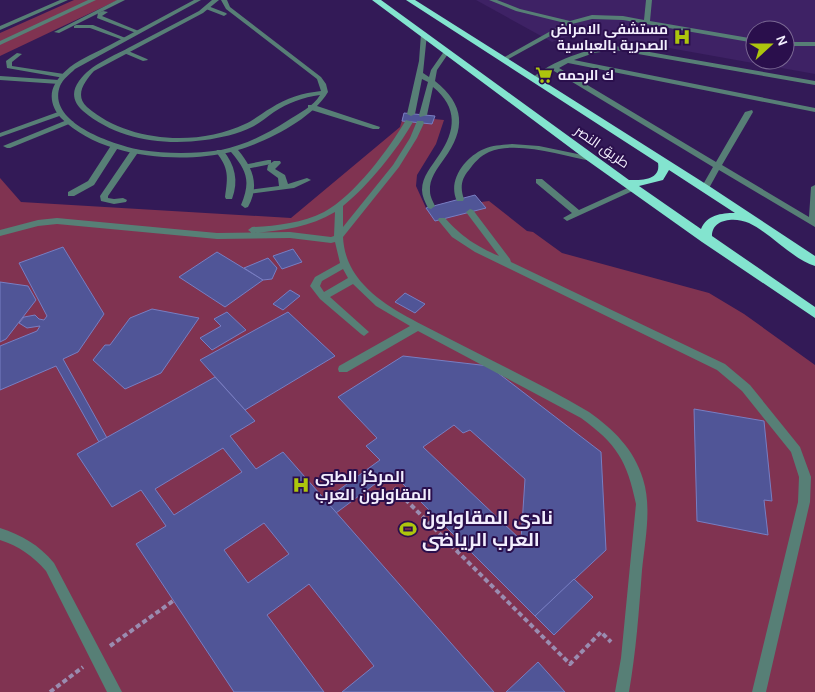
<svg xmlns="http://www.w3.org/2000/svg" width="815" height="692" font-family="Karla,Cairo,sans-serif">
<style>
.built{fill:#3e2265;fill-rule:evenodd}
.green{fill:#803351}
.building{fill:#505597;stroke:#777ec3;fill-rule:evenodd}
.lines{fill:none;stroke-linecap:round;stroke-linejoin:round}
.path{stroke:#9a8cb0;stroke-width:4;stroke-dasharray:5 3;stroke-linecap:butt}
.service{fill:#577f76;fill-rule:evenodd}
.minor{fill:#577f76;fill-rule:evenodd}
.trunk{fill:#83e4cf;fill-rule:evenodd}
.labels{text-anchor:middle;dominant-baseline:central;stroke-width:4;stroke-linejoin:round;paint-order:stroke}
.far-poi-label{font-size:14px;font-weight:bold;fill:#f2eefd;stroke:#2a0f4c;text-anchor:end}
.far-street-label{font-size:14px;fill:#f2eefd;stroke:#2a0f4c}
.poi-label{font-size:16px;font-weight:bold;fill:#f2eefd;stroke:#2a0f4c;text-anchor:start}
.near-poi-label{font-size:19px;font-weight:bold;fill:#f2eefd;stroke:#2a0f4c;text-anchor:start}
</style>
<rect width="100%" height="100%" fill="#331a57"/>
<path class="built" d="M476 0H815V74L580 32 552 42ZM755 30H785V60H755Z"/>
<g class="green">
<path d="M74 0H118L0 56V33Z"/>
<path d="M404 113 435 116 434 119 444 120 436 144 417 175 416 186 426 208 475 195 481 202 489 201 527 231 533 232 562 253 709 293 744 314 815 365V692H0V178L21 202 291 218 400 127Z"/>
</g>
<g class="building">
<path d="M404 113 435 116 432 124 402 121Z"/>
<path d="M475 195 486 208 435 221 426 208Z"/>
<path d="M63 247 104 314 78 352 63 359 107 438 99 442 56 366 0 390V346L37 331 40 326 27 328 19 323 24 317 35 315 39 319 44 320 47 316 19 263Z"/>
<path d="M293 249 302 262 282 269 273 256Z"/>
<path d="M217 252 263 280 225 307 179 277Z"/>
<path d="M268 258 277 268 272 279 263 280 244 268Z"/>
<path d="M0 282 28 286 36 300 6 339 0 342Z"/>
<path d="M290 290 300 296 283 310 273 304Z"/>
<path d="M405 293 425 304 415 313 395 302Z"/>
<path d="M152 309 199 318 161 373 125 389 93 360 105 345H110L130 318Z"/>
<path d="M227 312 246 330 212 350 200 338 221 326 214 319Z"/>
<path d="M288 312 335 356 245 410 200 360Z"/>
<path d="M403 356 489 366 601 452 606 550 535 616 391 472 336 513 325 500 380 460 366 446 377 438 338 397ZM454 425 463 433 470 430 525 479 521 540 423 447Z"/>
<path d="M215 377 255 421 230 436 256 469 283 452 494 692H342L374 666 309 584 267 615 324 692H234L136 544 166 526 141 490 112 507 77 454ZM223 448 242 472 174 515 155 489ZM264 523 289 554 248 583 224 550Z"/>
<path d="M694 409 764 421 772 501 764 500 768 535 697 521Z"/>
<path d="M574 579 593 597 554 635 535 616Z"/>
<path d="M538 662 565 692H506Z"/>
</g>
<g class="lines">
<g class="path">
<path d="M394 488 570 664 601 632 611 642"/>
<path d="M110 646 173 601"/>
<path d="M50 692 83 667"/>
</g>
<g class="service">
<path d="M88 0H96L0 45V41Z"/>
<path d="M489 0H497L520 9 570 21 592 15 623 16 644 20 646 0H652L650 21 755 39V43L623 20 592 19 572 24 503 62 500 60 501 59 565 23 516 11Z"/>
<path d="M208 6 226 13 227 14 224 16 206 9 205 8Z"/>
<path d="M103 11 108 12 102 16 141 32 136 33 97 18 98 13Z"/>
<path d="M76 25H93L128 39 123 40 90 28H74V26Z"/>
<path d="M424 32 427 34 423 73 429 77 431 70 445 50H449L450 51 437 70 435 81C465 105 466 129 444 159 437 169 429 179 430 191 430 197 433 201 435 206L431 209 428 208C425 202 422 196 422 190 422 176 432 166 439 155 456 131 458 107 433 87L427 115 420 117 419 115 428 82 422 79 415 114 411 116 407 114 419 61 421 34Z"/>
<rect x="785" y="42" width="30" height="4"/>
<path d="M126 50 147 59 148 60 143 61 124 53 123 52Z"/>
<path d="M17 53 22 54 12 62V66L64 74 67 76 64 78 7 68 6 61Z"/>
<path d="M0 76 59 80 62 82 59 84 0 80Z"/>
<path d="M308 105H314L380 127 379 129H373L308 109Z"/>
<path d="M58 112 65 114 0 137V133Z"/>
<path d="M67 120 74 122 10 148H7L3 146Z"/>
<path d="M406 120 413 122C397 150 368 186 343 206V227L393 165 410 138 417 121H423L424 123 417 138 399 167 343 237C344 256 351 271 364 285 385 308 416 321 444 336 492 361 542 384 589 412 613 429 634 449 643 479 652 508 645 540 642 570 639 611 636 652 629 692H615L621 658 636 504C627 461 617 444 581 418L418 331 347 372H339L338 369 339 366 410 326 376 306 353 284 330 297 369 332 364 336 361 334 320 299 310 286 315 277 340 263 335 242 331 243 290 238 217 239 57 224 38 226 0 236V230L38 220 57 218 217 233 290 232 331 237 334 236 335 212C310 227 281 231 252 233L248 230 252 227C276 226 302 223 324 212 355 195 388 150 406 120ZM343 269 348 278 324 292 320 286 322 281Z"/>
<path d="M112 144H115L119 146 94 185 74 196H68V192L88 181Z"/>
<path d="M512 144 539 146 592 157 596 159 592 161C563 156 517 140 489 152 480 156 474 163 469 170 461 179 460 188 464 199L463 201H457C447 181 465 157 484 149 493 145 502 145 512 144Z"/>
<path d="M132 149H135L139 151 108 196V198L114 199 123 198 127 200 126 202 114 204 101 201 100 196Z"/>
<path d="M217 150H223C235 165 239 181 232 199H226L225 197C228 177 229 168 216 152Z"/>
<path d="M268 160H271V164L246 169 242 167 243 165Z"/>
<path d="M274 161H280L281 163 275 169 285 175 288 184 307 178 311 180 294 188 248 194V190L279 186 278 178 267 170 268 165Z"/>
<path d="M536 179H542L579 210 632 186H635L639 188 567 221 563 218 572 213 536 183Z"/>
<path d="M470 209 473 210 510 259 511 262 725 364 750 385 800 447 811 477 810 502 766 692H752L798 502 799 477 791 452 742 391 717 370 475 252 452 237 438 220 439 218H445C462 237 476 246 499 256L466 212Z"/>
<path d="M0 528C22 535 39 545 54 563L122 692H107L46 571C33 556 19 546 0 540Z"/>
</g>
<g class="minor">
<path d="M60 0H68L0 30V26Z"/>
<path d="M117 0H125L59 33 54 32Z"/>
<path d="M194 0H201L75 69C70 74 63 79 60 86 46 123 115 145 141 150 167 154 195 154 221 150 245 145 267 134 287 121 298 114 314 106 320 95 303 97 288 103 274 112 267 117 260 123 252 127 238 134 220 138 205 140 162 146 116 139 83 111 73 102 71 92 79 81 91 64 114 56 132 46 154 34 177 23 199 11L212 0H219L203 13 94 71C85 81 74 95 87 107 127 142 197 147 245 124 254 120 262 113 271 108 286 98 303 93 321 91L317 79 226 9 221 0H227L230 7 321 77 326 84 328 92C312 119 268 141 238 150 253 168 260 185 248 207L245 208 241 205C251 181 247 171 231 152 179 164 101 158 61 118 53 109 48 96 55 84 58 78 64 72 70 67 82 58 97 52 110 45 138 30 166 15 194 0Z"/>
<path d="M615 46 815 81V85L615 50 594 53 574 60 815 108V112L568 63 559 68 716 162 745 112 752 110 753 112 722 165 809 217 811 187 815 185V227L719 170 708 190H702L701 188 713 167 554 71 536 80 531 79C551 61 588 48 615 46Z"/>
</g>
<path class="trunk" d="M372 0H381L629 180C642 180 661 180 658 163L406 0H415L709 186 815 256V266C794 260 770 233 749 223 736 217 712 218 712 236L815 307V318L702 242 588 161ZM669 170 735 213C721 213 707 215 701 229L639 186 663 180Z"/>
</g>
<defs>
<g id="hospital-bare" transform="scale(1.35)"><path d="M-5-5h3v3.5h4V-5h3V5h-3V1.5h-4V5h-3Z" fill="#adc60d" stroke="#2a0f4c" stroke-width="2.5" paint-order="stroke"/></g>
<g id="supermarket-bare" transform="scale(1.35)"><path d="M-6-5.5h2.5l.6 2H6L4.5 2H-2.5L-4.4-4H-6ZM-1.5 3.2a1.3 1.3 0 1 0 .1 0ZM3 3.2a1.3 1.3 0 1 0 .1 0Z" fill="#adc60d" stroke="#2a0f4c" stroke-width="2.5" paint-order="stroke"/></g>
<g id="stadium-bare" transform="scale(1.35)"><path d="M0-5a6.5 5 0 1 0 0 10a6.5 5 0 1 0 0-10ZM-3.5-1.8h7v3.6h-7Z" fill="#adc60d" stroke="#2a0f4c" stroke-width="2.5" paint-order="stroke"/></g>
</defs>
<g fill-rule="evenodd">
<use href="#hospital-bare" x="682" y="37"/>
<use href="#supermarket-bare" x="544" y="75"/>
<use href="#hospital-bare" x="301" y="485"/>
<use href="#stadium-bare" x="408" y="529"/>
</g>
<g class="labels">
<g class="far-poi-label">
<text x="668" y="29">مستشفى الامراض<tspan x="668" dy="16">الصدرية بالعباسية</tspan></text>
<text x="558" y="75" text-anchor="start">ك الرحمه</text>
</g>
<g class="far-street-label">
<text transform="translate(602 147) rotate(35)">طريق النصر</text>
</g>
<g class="poi-label">
<text x="315" y="476">المركز الطبى<tspan x="315" dy="18">المقاولون العرب</tspan></text>
</g>
<g class="near-poi-label">
<text x="422" y="518">نادى المقاولون<tspan x="422" dy="22">العرب الرياضى</tspan></text>
</g>
</g>
<g transform="translate(770 45) rotate(69)"><circle r="24" fill="#2a0f4c" stroke="#7a6893"/>
<path d="M0-4L9 19L0 12L-9 19Z" fill="#adc60d"/>
<text y="-8" font-size="14" font-weight="bold" text-anchor="middle" fill="#f2eefd">N</text>
</g>
</svg>
